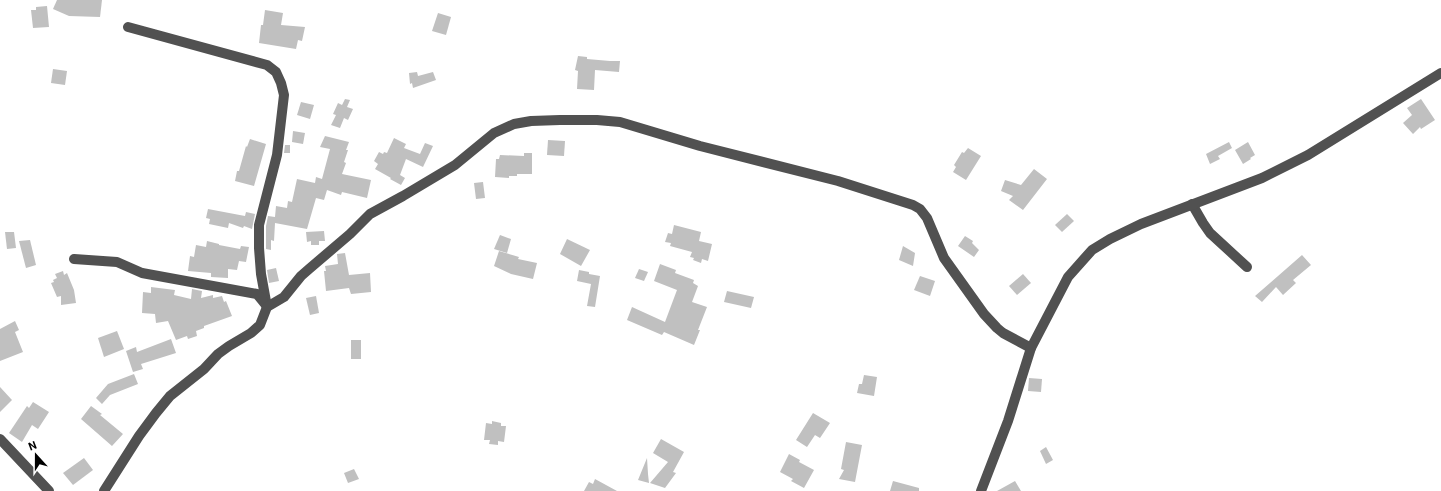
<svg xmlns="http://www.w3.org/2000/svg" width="1441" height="491" font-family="Roboto,sans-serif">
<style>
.building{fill:#c0c0c0}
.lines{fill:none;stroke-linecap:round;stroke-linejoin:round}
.minor{stroke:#515151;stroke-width:10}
</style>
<rect width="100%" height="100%" fill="#fff"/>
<g class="building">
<path d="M57 0H102L100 17 69 16 53 9Z"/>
<path d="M47 6 49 27 33 28 31 10H36V7Z"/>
<path d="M265 10 283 13 281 25 305 27 302 41 298 40 296 49 259 43 261 25H263Z"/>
<path d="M438 13 451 17 446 35 432 31Z"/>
<path d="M578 56 587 57V59L610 61H620L619 72 595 70 594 90 577 89 578 71 575 70Z"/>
<path d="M53 69 67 71 65 85 51 83Z"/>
<path d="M417 72 418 76 433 72 436 80 413 88 412 83 410 84 409 73Z"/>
<path d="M345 99 350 100 347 107 353 109 348 120 344 118 340 128 331 125 336 115 333 114 338 103 342 105Z"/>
<path d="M1421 99 1435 120 1421 129 1420 127 1413 134 1403 123 1412 115 1407 108Z"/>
<path d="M301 102 314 105 310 119 297 115Z"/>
<path d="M293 131 305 133 303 144 292 142Z"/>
<path d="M325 136 349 142 346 150H348L344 162 346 163 342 174 371 180 367 198 342 192 341 195 327 190 324 200 316 198 307 229 275 223 274 241 271 240V250L266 249V226L268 216 275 217 276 206 287 208 288 201 292 202 297 179 315 183 316 177 322 179 330 149 320 147Z"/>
<path d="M394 138 406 144 404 148 420 154 425 143 433 146 423 167 406 159 400 175 405 178 401 185 390 179 391 178 375 169 378 164 374 161 379 152 383 154 384 152 387 153Z"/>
<path d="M250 139 266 144 254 186 235 181 237 171H239L246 146 247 147Z"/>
<path d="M548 140 565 141 564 156 547 155Z"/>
<path d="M1229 142 1232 148 1218 156 1220 159 1210 164 1206 154Z"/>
<path d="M1248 142 1255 155 1250 158 1251 159 1243 164 1235 150Z"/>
<path d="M285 145H290V153H284Z"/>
<path d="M968 148 981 156 966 180 953 172 956 167 954 165 962 152 964 153Z"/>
<path d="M524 153H532V174H517V176H509V178L495 177 496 159H499L500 155 524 156Z"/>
<path d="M1034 169 1047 179 1023 210 1009 200 1013 196 1001 191 1005 180 1021 185Z"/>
<path d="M483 182 485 198 476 199 474 183Z"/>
<path d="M208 209 245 216 246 212 255 214 252 229 244 226 243 228 229 223 228 228 209 224 210 219 206 218Z"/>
<path d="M1067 214 1074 221 1062 232 1055 225Z"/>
<path d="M674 225 701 232 699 241 712 244 708 261 702 259 701 263 693 260 694 258 690 257 692 252 670 246 671 243 665 242 668 233 672 234Z"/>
<path d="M324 231 325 241H319V245H311V241L307 242 306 232Z"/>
<path d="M5 232H14L16 248 7 249Z"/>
<path d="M500 235 511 239 507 253 494 249Z"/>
<path d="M965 236 973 241 972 243 979 250 974 257 958 246Z"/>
<path d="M567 239 590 250 581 266 560 254Z"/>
<path d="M30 240 36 265 26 268 19 241Z"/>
<path d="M207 241 219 244V245L240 249 241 246 249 247 246 262 239 261 237 270 228 269V278L211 277V273L188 271 190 256 194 257 196 245 206 247Z"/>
<path d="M903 246 915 253 913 266 899 260Z"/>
<path d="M499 251 519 257 518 259 537 263 533 279 511 274 494 266Z"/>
<path d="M345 253 349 275 370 273 371 292 351 294 349 288 326 291 324 271H326L325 266 338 264 337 254Z"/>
<path d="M1302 255 1311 265 1293 280 1296 283 1283 295 1276 287 1262 302 1255 296Z"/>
<path d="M660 264 676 270 675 273 694 280 693 283 698 286 692 302 707 307 698 330H700L694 345 664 332 662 335 627 320 632 307 665 322 677 290 654 281Z"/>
<path d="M276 268 279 281 269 283 267 270Z"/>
<path d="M639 269 648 272 644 281 635 278Z"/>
<path d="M579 270 589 272V274L600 276 595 307 587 306 591 284 577 281Z"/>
<path d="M63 271 64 275 67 273 74 290 76 303 61 305V296L57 297 51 283 54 282 53 280 57 278 55 274Z"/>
<path d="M1023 274 1031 283 1017 295 1009 286Z"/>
<path d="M920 276 935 281 930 296 914 290Z"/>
<path d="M151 287 175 290 174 295 191 299 192 289 202 291 201 298 213 295V298L222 296 224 302 226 301 232 316 204 326V328L196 331 197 336 188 339 187 336 176 340 168 321 156 323 155 314 142 313 143 292 151 293Z"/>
<path d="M727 291 754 297 751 308 724 302Z"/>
<path d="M316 296 319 313 310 315 306 298Z"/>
<path d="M15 321 19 330 15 332 23 352 0 361V329Z"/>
<path d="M117 331 124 349 104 357 98 338Z"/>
<path d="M171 339 176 353 141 364 143 369 133 372 126 351 136 347 137 352Z"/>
<rect x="351" y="340" width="10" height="19"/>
<path d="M134 374 138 384 110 395 102 404 96 398 108 384Z"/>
<path d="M864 375 877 377 874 396 857 393 859 384H862Z"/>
<path d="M1029 378 1042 379 1041 392 1028 391Z"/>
<path d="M0 387 12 400 0 412Z"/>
<path d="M33 402 49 412 38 429 32 425 22 442 9 433 27 406 29 408Z"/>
<path d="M91 406 102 414 100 415 123 434 112 446 81 419Z"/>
<path d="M813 413 830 423 820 438 815 435 807 447 796 440Z"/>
<path d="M492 421 501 423V426H506L504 442 498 441V445L489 444 490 440H484L486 423 492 424Z"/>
<path d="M661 439 684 452 673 472 676 473 665 488 650 483 668 462 653 453Z"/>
<path d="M846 442 862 445 855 482 839 479 844 470 841 469Z"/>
<path d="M1046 447 1053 460 1046 464 1040 451Z"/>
<path d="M789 454 800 460 799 462 814 470 804 488 791 481 793 479 780 472Z"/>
<path d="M84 458 93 470 73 485 63 473Z"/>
<path d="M647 458 648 474 649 483 638 480Z"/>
<path d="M354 469 359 479 348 483 344 473Z"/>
<path d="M595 479 617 491H584L589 482 593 484Z"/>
<path d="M893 481 919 488V491H890Z"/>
<path d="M1015 481 1021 491H997Z"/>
</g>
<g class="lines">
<g class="minor">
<path d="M128 27 267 65 276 72 281 83 284 95 277 155 259 225V248L261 274 267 307"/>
<path d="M1192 204 1203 223 1210 233 1247 267"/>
<path d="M74 259 117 262 142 273 257 294 266 305"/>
<path d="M0 439 49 491"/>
<path d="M104 491 139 436 156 413 170 396 204 369 218 354 229 346 251 333 260 325 267 307 284 297 301 276 309 269 350 234 370 214 403 196 455 165 494 133 514 124 531 121 560 120H597L620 122 700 146 838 181 913 205 920 209 927 218 944 258 984 314 997 328 1003 333 1031 348"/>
<path d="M981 491 1008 421 1031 348 1068 277 1092 250 1110 239 1141 224 1262 178 1308 155 1441 73"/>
</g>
</g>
<g transform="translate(36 455) rotate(339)" stroke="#ffffff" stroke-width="3" paint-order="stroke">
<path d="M0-3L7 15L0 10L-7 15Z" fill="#000000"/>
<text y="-6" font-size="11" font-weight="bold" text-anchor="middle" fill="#000000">N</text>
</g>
</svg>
